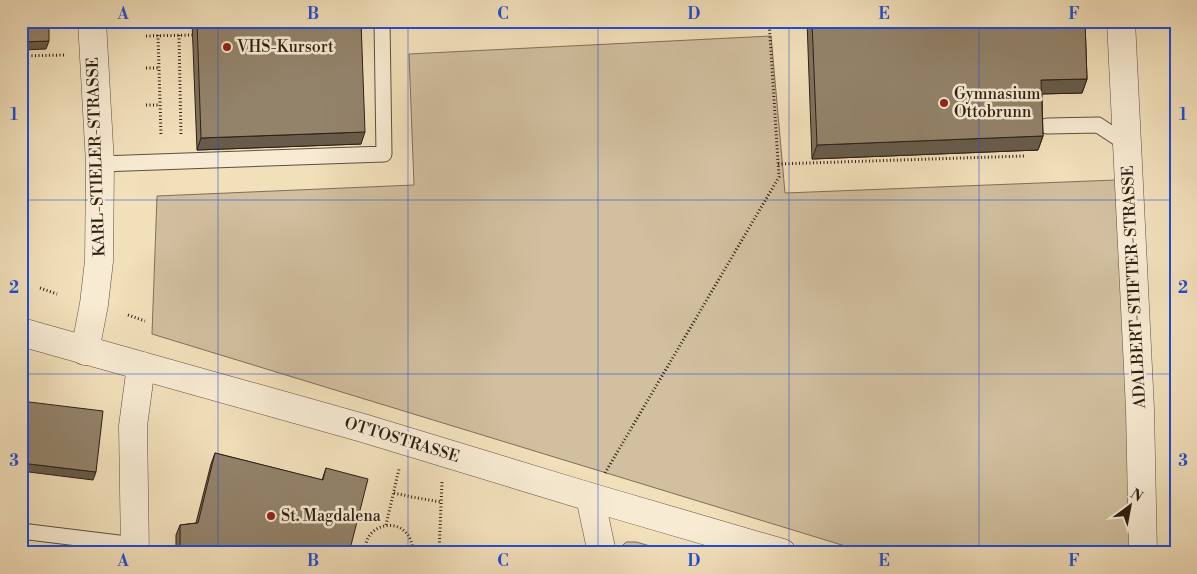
<svg xmlns="http://www.w3.org/2000/svg" width="1197" height="574" font-family="'Libre Bodoni',serif">
<style>
.green{fill:#d1bf9f;stroke:#7f6f5a}
.lines{fill:none;stroke-linecap:round;stroke-linejoin:round}
.service-casing{stroke:#5e4f3e;stroke-width:17}
.minor-casing{stroke:#5e4f3e;stroke-width:29}
.tertiary-casing{stroke:#5e4f3e;stroke-width:29}
.path{stroke:#2d1f15;stroke-width:3;stroke-dasharray:1 2.5;stroke-linecap:butt}
.service{stroke:#f7ebd3;stroke-width:15}
.minor{stroke:#f7ebd3;stroke-width:28}
.tertiary{stroke:#f7ebd3;stroke-width:28}
.wall{fill:#7e715c;stroke:#2d1f15}
.shaded-wall{fill:#675c4b;stroke:#2d1f15}
.building{fill:#93836b;stroke:#2d1f15}
.grid{fill:none;stroke:#1d4ed8;stroke-width:1;stroke-opacity:0.55}
.poi-dot{fill:#8f2418;stroke:#f7ebd3;stroke-width:2}
.labels{text-anchor:middle;dominant-baseline:central;stroke-width:5;stroke-linejoin:round;paint-order:stroke}
.poi-label{font-size:16px;fill:#2d1f15;stroke:#f7ebd3;text-anchor:start}
.street-label{font-size:16px;fill:#2d1f15;stroke:#f7ebd3}
.neatline{fill:none;stroke:#1d4ed8;stroke-width:2}
.grid-label{font-size:16px;text-anchor:middle;font-weight:bold;fill:#1d4ed8}
</style>
<rect width="100%" height="100%" fill="#f2e0bb"/>
<filter id="stains"><feTurbulence type="fractalNoise" baseFrequency=".004" numOctaves="4"/><feColorMatrix values="0 0 0 0 .2 0 0 0 0 .09 0 0 0 0 .02 0 0 0 .5 -.17"/></filter>
<radialGradient id="worn" r=".72"><stop offset=".6" stop-color="#630" stop-opacity="0"/><stop offset="1" stop-color="#630" stop-opacity=".3"/></radialGradient>
<g class="green">
<path d="M771 36 785 193 1116 180 1135 553H868L152 334 157 196 414 185 409 54Z"/>
<path d="M626 542H636L675 553H621L620 548Z"/>
</g>
<g class="lines">
<g class="service-casing">
<g id="service">
<path d="M1047 126 1098 125 1127 144"/>
<path d="M100 164 384 154 382 21"/>
<path d="M21 531 135 545"/>
</g>
</g>
<g class="minor-casing">
<g id="minor">
<path d="M1121 21 1140 409 1143 553"/>
<path d="M85 351 94 304 99 261 100 164 92 21"/>
<path d="M590 497 602 553"/>
<path d="M135 553 133 426 141 366"/>
</g>
</g>
<g class="tertiary-casing">
<path id="tertiary" d="M21 332 363 428 590 497 782 553"/>
</g>
<g class="path">
<path d="M158 35 161 136"/>
<path d="M179 35 181 136"/>
<path d="M146 36 192 35"/>
<path d="M21 56 65 55"/>
<path d="M146 68H159"/>
<path d="M146 105H160"/>
<path d="M778 164 1024 156"/>
<path d="M40 288 57 294"/>
<path d="M128 315 145 321"/>
<path d="M605 473 779 177 769 21"/>
<path d="M394 493 412 497 441 502"/>
<path d="M386 525 399 469"/>
<path d="M366 553C360 522 412 511 413 553"/>
<path d="M439 553 442 482"/>
</g>
<use href="#service" class="service"/>
<use href="#minor" class="minor"/>
<use href="#tertiary" class="tertiary"/>
</g>
<g class="wall">
<path d="M192 21H361V144L197 150Z"/>
<path d="M807 21H1085L1087 79 1082 93 1042 94 1043 136 1038 150 812 159Z"/>
<path d="M215 453 322 480 326 468 349 553H176V535L180 525 196 523 211 464Z"/>
</g>
<g class="shaded-wall">
<path d="M49 41 46 49 21 50V42Z"/>
<path d="M1087 79 1082 93 1036 94 1041 80Z"/>
<path d="M365 132 361 144 197 150 201 138Z"/>
<path d="M1043 136 1038 150 812 159 817 145Z"/>
<path d="M21 463 96 472 93 480 21 471Z"/>
</g>
<g class="building">
<path d="M21 21H49V41L21 42Z"/>
<path d="M197 21H361L365 132 201 138Z"/>
<path d="M812 21H1085L1087 79 1041 80 1043 136 817 145Z"/>
<path d="M21 401 103 411 96 472 21 463Z"/>
<path d="M215 453 323 480 326 468 368 479 349 553H225L216 550V553H180V525L198 523Z"/>
</g>
<path class="grid" d="M218 21V553M408 21V553M598 21V553M789 21V553M979 21V553M21 200H1176M21 374H1176"/>
<g class="poi-dot">
<circle cx="227" cy="47" r="5"/>
<circle cx="944" cy="103" r="5"/>
<circle cx="271" cy="516" r="5"/>
</g>
<g class="labels">
<g class="poi-label">
<text x="237" y="47">VHS-Kursort</text>
<text x="954" y="94">Gymnasium<tspan x="954" dy="18">Ottobrunn</tspan></text>
<text x="281" y="516">St. Magdalena</text>
</g>
<g class="street-label">
<text transform="translate(96 157) rotate(-92)">KARL-STIELER-STRASSE</text>
<text transform="translate(1134 287) rotate(-93)">ADALBERT-STIFTER-STRASSE</text>
<text transform="translate(402 440) rotate(17)">OTTOSTRASSE</text>
</g>
</g>
<rect width="1197" height="574" fill="none" stroke="#f2e0bb" stroke-width="55"/>
<g transform="translate(1130 506) rotate(32)" stroke="#f7ebd3" stroke-width="4" paint-order="stroke">
<path d="M0-4L9 19L0 12L-9 19Z" fill="#2d1f15"/>
<text y="-8" font-size="14" font-weight="bold" text-anchor="middle" fill="#2d1f15">N</text>
</g>
<rect x="28" y="28" width="1142" height="518" class="neatline"/>
<g class="grid-label">
<text x="123" y="19">A</text>
<text x="313" y="19">B</text>
<text x="503" y="19">C</text>
<text x="694" y="19">D</text>
<text x="884" y="19">E</text>
<text x="1074" y="19">F</text>
<text x="14" y="120">1</text>
<text x="1183" y="120">1</text>
<text x="14" y="293">2</text>
<text x="1183" y="293">2</text>
<text x="14" y="466">3</text>
<text x="1183" y="466">3</text>
<text x="123" y="566">A</text>
<text x="313" y="566">B</text>
<text x="503" y="566">C</text>
<text x="694" y="566">D</text>
<text x="884" y="566">E</text>
<text x="1074" y="566">F</text>
</g>
<rect width="100%" height="100%" filter="url(#stains)"/>
<rect width="100%" height="100%" fill="url(#worn)"/>
</svg>
